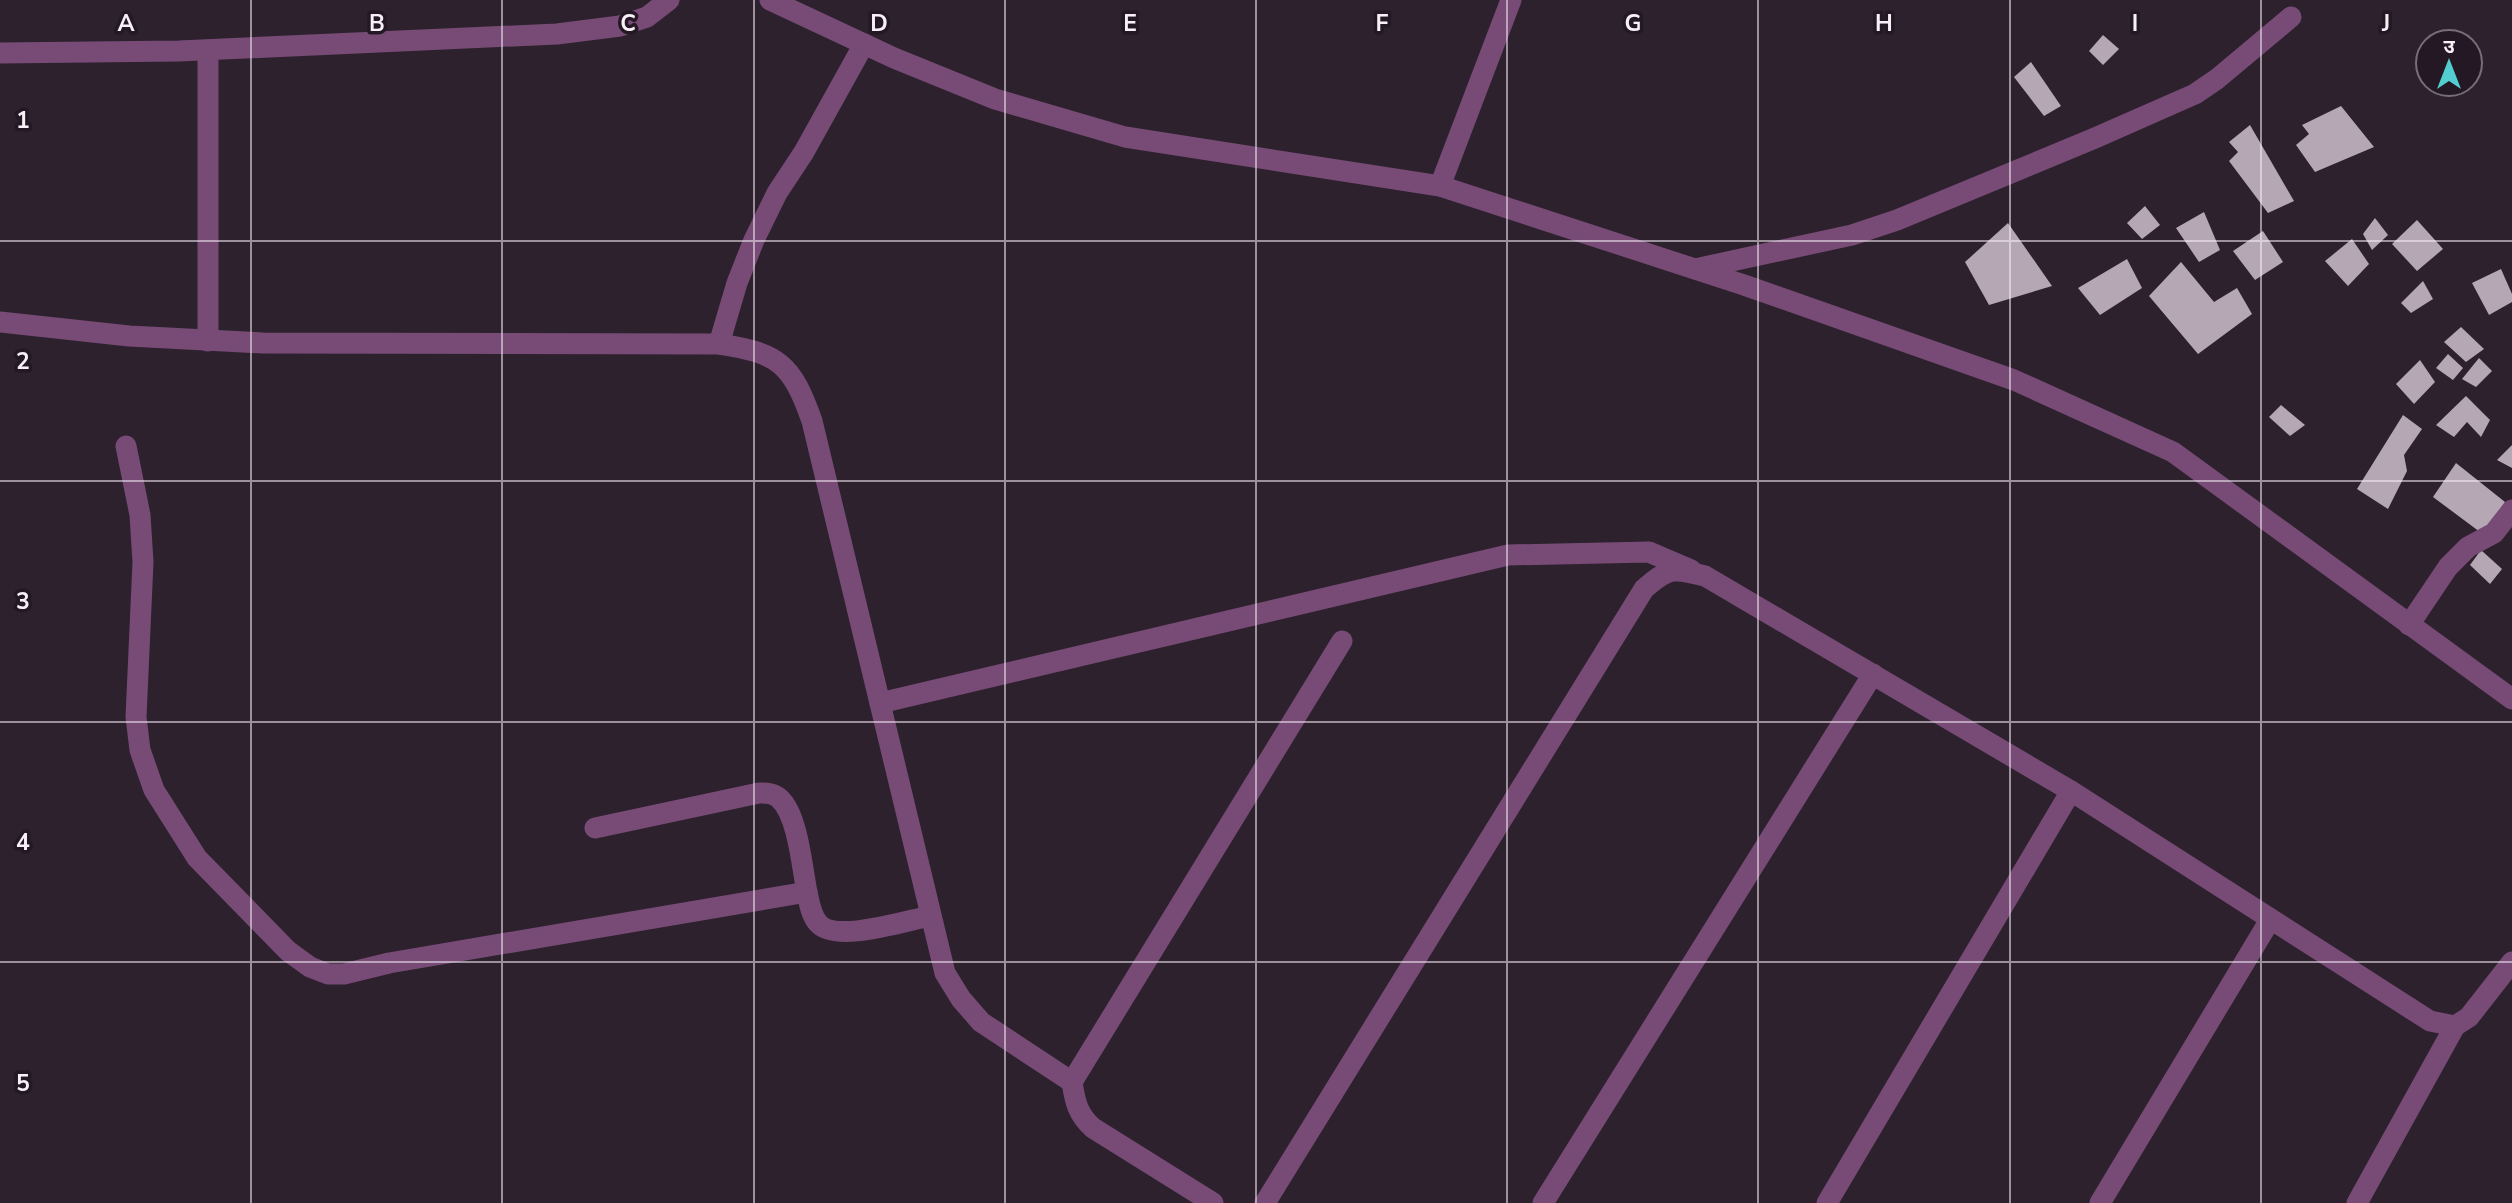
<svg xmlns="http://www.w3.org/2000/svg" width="2512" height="1203" font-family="'Nunito Sans','Noto Sans Devanagari',sans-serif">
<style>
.building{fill:#b6a7b5}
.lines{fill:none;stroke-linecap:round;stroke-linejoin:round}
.service{stroke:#774b76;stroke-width:21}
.minor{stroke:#774b76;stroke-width:21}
.tertiary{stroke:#774b76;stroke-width:21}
.grid{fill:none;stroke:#f8eff7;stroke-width:2;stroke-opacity:0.55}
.grid-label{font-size:23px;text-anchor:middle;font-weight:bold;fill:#f8eff7;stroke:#231823;stroke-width:7;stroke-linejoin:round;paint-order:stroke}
</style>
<rect width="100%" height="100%" fill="#2d212d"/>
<g class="building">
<path d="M2103 35 2119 49 2103 65 2089 51Z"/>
<path d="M2031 62 2061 106 2044 116 2014 77Z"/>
<path d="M2341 106 2374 147 2315 172 2296 145 2309 134 2302 125Z"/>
<path d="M2250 125 2294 201 2268 213 2229 161 2238 152 2229 142Z"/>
<path d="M2145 206 2160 225 2142 239 2127 223Z"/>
<path d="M2204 212 2220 250 2199 262 2176 228Z"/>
<path d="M2375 218 2388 235 2372 250 2363 234Z"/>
<path d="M2417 220 2443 249 2417 271 2392 244Z"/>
<path d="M2008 223 2052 286 1989 305 1965 262Z"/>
<path d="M2263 231 2283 262 2255 280 2233 251Z"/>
<path d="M2352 239 2369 264 2348 286 2325 261Z"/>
<path d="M2127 259 2142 288 2100 315 2078 288Z"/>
<path d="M2181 262 2214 302 2237 288 2252 314 2198 354 2149 296Z"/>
<path d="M2501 269 2512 294V302L2489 315 2472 283Z"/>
<path d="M2423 281 2433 299 2411 313 2401 303Z"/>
<path d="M2461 327 2484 349 2466 362 2444 342Z"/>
<path d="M2448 354 2463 368 2453 380 2436 368Z"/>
<path d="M2479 358 2492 371 2476 387 2462 379Z"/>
<path d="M2420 360 2435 382 2414 404 2396 384Z"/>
<path d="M2466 396 2490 420 2481 437 2467 422 2454 437 2436 425Z"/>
<path d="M2281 405 2305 425 2290 436 2269 417Z"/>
<path d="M2403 415 2422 429 2404 455 2407 471 2388 509 2357 489Z"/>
<path d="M2512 445V468L2497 460Z"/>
<path d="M2456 463 2505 502 2484 535 2433 497Z"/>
<path d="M2481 550 2502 569 2490 584 2470 565Z"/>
</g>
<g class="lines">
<path class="service" d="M595 828 759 793C767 793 774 793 780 799 798 816 802 867 807 892"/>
<g class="minor">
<path d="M208 50V341"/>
<path d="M0 53 179 51 557 34 620 26 647 17 669 0"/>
<path d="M1440 186 1511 0"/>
<path d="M1695 269 1852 235 1897 220 2095 138 2195 94 2217 79 2291 17"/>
<path d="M0 322 129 336 263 343 719 344C779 353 792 364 812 421L945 973 961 999 981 1022 1072 1082"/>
<path d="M719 344 737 283 754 240 777 193 804 152 864 44"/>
<path d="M126 446 140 515 143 562 136 717 140 750 154 790 197 858 288 951 310 967 328 974H344L389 963 807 892C809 902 811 915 818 923 835 944 907 920 931 916"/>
<path d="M2409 625 2448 567 2468 547 2494 533 2512 510"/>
<path d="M880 703 1508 555 1649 552 1691 570"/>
<path d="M1213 1203 1093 1128C1078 1115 1075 1102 1072 1082L1342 641"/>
<path d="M1265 1203 1644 589C1669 567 1674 568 1705 576L2071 791 2430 1021 2455 1026 2469 1017 2512 962"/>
<path d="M1543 1203 1873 674"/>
<path d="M1827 1203 2071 791"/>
<path d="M2100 1203 2270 920"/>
<path d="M2357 1203 2455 1026"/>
</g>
<path class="tertiary" d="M770 0 894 58 995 99 1125 137 1440 186 1744 285 2014 380 2173 452 2512 699"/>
</g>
<path class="grid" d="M251 0V1203M502 0V1203M754 0V1203M1005 0V1203M1256 0V1203M1507 0V1203M1758 0V1203M2010 0V1203M2261 0V1203M0 241H2512M0 481H2512M0 722H2512M0 962H2512"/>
<g class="grid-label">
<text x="126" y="31">A</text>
<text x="377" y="31">B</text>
<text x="628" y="31">C</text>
<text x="879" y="31">D</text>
<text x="1130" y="31">E</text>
<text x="1382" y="31">F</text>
<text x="1633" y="31">G</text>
<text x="1884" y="31">H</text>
<text x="2135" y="31">I</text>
<text x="2386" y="31">J</text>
<text x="23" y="128">1</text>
<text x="23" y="369">2</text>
<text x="23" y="609">3</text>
<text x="23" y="850">4</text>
<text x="23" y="1091">5</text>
</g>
<g transform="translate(2449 63)"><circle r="33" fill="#231823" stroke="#786e78" stroke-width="2"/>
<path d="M0-5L12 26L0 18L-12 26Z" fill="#52cdd0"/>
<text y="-10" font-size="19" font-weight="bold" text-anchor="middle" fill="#f8eff7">उ</text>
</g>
</svg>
